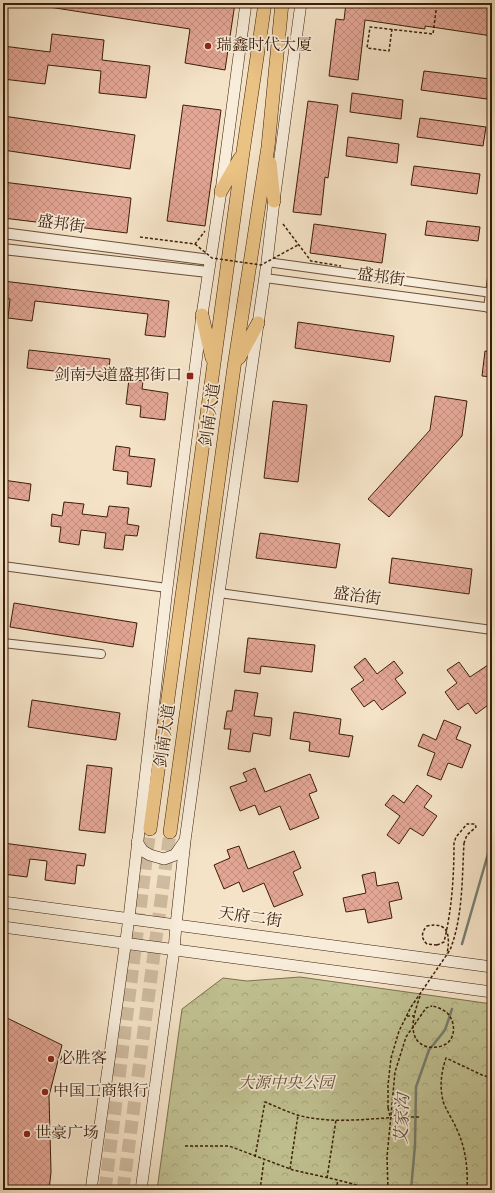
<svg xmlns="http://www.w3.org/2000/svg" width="495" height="1193" font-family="'Old Standard TT','Noto Serif SC',serif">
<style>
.park{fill:url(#park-crowns);stroke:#7e704e}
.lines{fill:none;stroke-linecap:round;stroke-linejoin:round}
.stream{stroke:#767e71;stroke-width:2.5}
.building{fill:url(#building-cross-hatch);stroke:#3c1e09}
.trunk-tunnel{stroke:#d0bca1;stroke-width:13;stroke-dasharray:13 6;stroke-linecap:butt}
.minor-casing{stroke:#6a4f38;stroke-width:10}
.tertiary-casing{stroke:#6a4f38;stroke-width:12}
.secondary-casing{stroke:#3c1e09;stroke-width:12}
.trunk-casing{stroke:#3c1e09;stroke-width:14}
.path{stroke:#3c1e09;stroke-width:1.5;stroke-dasharray:3 2;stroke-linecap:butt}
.minor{stroke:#f8eddb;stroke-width:8}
.tertiary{stroke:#f8eddb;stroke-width:10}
.secondary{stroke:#f8eddb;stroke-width:11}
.trunk{stroke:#eac284;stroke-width:13}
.path-bridge{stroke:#3c1e09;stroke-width:1.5;stroke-dasharray:3 2;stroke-linecap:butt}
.poi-dot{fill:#8f2418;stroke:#f8eddb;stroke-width:1.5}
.labels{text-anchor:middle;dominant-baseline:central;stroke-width:3.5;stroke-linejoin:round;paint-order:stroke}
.poi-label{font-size:16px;fill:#3c1e09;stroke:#f8eddb;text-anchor:start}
.street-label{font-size:16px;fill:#3c1e09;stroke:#f8eddb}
.park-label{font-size:16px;font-style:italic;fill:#644f32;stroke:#f8eddb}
.water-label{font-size:17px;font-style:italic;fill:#594e3d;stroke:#f8eddb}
</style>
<defs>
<pattern id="park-crowns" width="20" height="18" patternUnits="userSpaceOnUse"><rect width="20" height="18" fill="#c1c292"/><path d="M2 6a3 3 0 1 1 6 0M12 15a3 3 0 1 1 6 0" fill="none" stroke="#a7a67d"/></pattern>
<pattern id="building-cross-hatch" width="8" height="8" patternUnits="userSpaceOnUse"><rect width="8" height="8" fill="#e4a796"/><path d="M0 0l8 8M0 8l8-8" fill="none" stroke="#c48f80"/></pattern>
</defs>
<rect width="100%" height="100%" fill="#f5e3c7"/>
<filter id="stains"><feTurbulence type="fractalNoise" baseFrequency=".005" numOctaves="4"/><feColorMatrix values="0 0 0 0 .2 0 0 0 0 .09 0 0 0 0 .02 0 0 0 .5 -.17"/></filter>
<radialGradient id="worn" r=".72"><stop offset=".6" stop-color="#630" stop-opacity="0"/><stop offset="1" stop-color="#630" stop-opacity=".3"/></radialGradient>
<path class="park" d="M300 977 492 1004V1190H157L182 1009 223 978 247 981Z"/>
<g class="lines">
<g class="stream">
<path d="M462 944 492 840"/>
<path d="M411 1190 415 1145 416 1087 429 1050 445 1030 452 1009"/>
</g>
</g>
<g class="building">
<path d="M49 3H235L225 70 185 63 190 29 49 7Z"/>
<path d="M346 3H492V36L425 26V29L365 20 358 80 329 76 336 19 344 20Z"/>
<path d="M52 34 104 40 102 60 150 66 146 98 99 93 101 71 48 65 45 84 3 79V46L50 52Z"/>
<path d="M424 71 490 79 487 99 421 90Z"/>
<path d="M352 93 403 100 401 119 350 112Z"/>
<path d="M308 101 338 105 328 178 325 177 321 215 293 212Z"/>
<path d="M183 105 221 110 205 226 167 221Z"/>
<path d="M3 116 135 135 130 169 3 150Z"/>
<path d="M420 118 486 127 483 146 417 137Z"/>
<path d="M348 137 399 144 397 163 346 156Z"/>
<path d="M414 166 480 174 477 194 411 185Z"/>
<path d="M3 182 131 198 127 233 3 218Z"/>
<path d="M427 221 480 227 478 241 425 235Z"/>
<path d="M314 224 386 234 382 263 310 253Z"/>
<path d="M3 281 169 301 165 337 145 335 148 314 35 301 32 321 8 318 10 299 3 298Z"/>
<path d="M298 322 394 336 390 362 295 348Z"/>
<path d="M29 350 110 359 108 377 27 368Z"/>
<path d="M485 351 492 352V377L482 376Z"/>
<path d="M129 379 143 381 142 389 168 393 165 420 140 417 141 406 126 404Z"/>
<path d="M435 396 467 401 462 436 389 517 368 499 430 430Z"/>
<path d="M273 401 307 405 298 482 264 478Z"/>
<path d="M116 446 130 448 129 456 155 459 151 487 127 484 128 472 113 470Z"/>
<path d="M3 480 31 484 29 501 3 497Z"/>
<path d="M64 502 84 504 82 514 107 517 109 506 129 508 127 524 139 526 137 536 125 535 123 550 104 548 106 533 81 530 79 545 59 542 61 527 51 526 52 514 62 516Z"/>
<path d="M260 533 340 544 336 568 256 558Z"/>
<path d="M392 558 472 569 469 594 389 583Z"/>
<path d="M14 603 137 623 133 647 10 627Z"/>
<path d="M248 638 315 645 312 672 261 666 260 674 244 672Z"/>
<path d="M365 658 377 674 394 661 403 673 395 679 406 693 382 710 374 700 364 707 351 689 364 680 354 667Z"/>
<path d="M459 662 470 677 488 665 492 670V679L488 682 492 687V702L476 714 468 703 458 710 445 692 457 683 447 670Z"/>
<path d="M235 690 258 693 254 716 272 718 270 736 253 733 250 752 228 749 231 729H224L227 711H232Z"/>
<path d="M32 700 120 713 116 740 28 727Z"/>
<path d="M294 712 341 719 339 734 353 736 349 757 309 751 310 742 290 739Z"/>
<path d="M444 720 461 727 456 739 471 745 462 768 448 763 441 780 427 775 435 753 418 746 423 734 436 740Z"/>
<path d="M87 765 112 768 105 833 79 830Z"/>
<path d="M255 768 265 792 310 774 317 791 309 794 319 818 290 830 280 806 259 815 255 805 240 811 230 787 247 781 243 773Z"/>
<path d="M417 785 432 796 424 807 437 816 423 836 410 828 399 844 387 835 400 816 385 805 393 795 404 803Z"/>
<path d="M3 843 86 854 84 866 77 865 75 884 45 880 47 861 30 859 27 877 3 874Z"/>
<path d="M239 846 248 869 294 851 301 868 293 872 303 895 274 907 264 883 243 892 239 882 224 889 214 865 230 858 227 850Z"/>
<path d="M375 872 377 886 398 882 402 899 389 902 392 918 368 923 365 909 346 912 343 898 366 893 362 875Z"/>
<path d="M3 1016 62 1045 49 1096 51 1172 49 1190H3Z"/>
</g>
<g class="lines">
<g class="trunk-tunnel">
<path d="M105 1190 150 829"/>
<path d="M123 1190 170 832"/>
</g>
<g class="minor-casing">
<g id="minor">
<path d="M267 262 492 293"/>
<path d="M265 278 492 308"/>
<path d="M488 308 492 278"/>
<path d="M3 566 167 588"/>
<path d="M219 593 492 630"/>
<path d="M3 643 101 654"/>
</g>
</g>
<g class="tertiary-casing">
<g id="tertiary">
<path d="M3 233 210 260"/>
<path d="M3 249 208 272"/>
</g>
</g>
<g class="secondary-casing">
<g id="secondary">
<path d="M137 842 143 851 150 855 164 859 175 855 184 842"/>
<path d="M3 902 492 967"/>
<path d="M3 927 492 992"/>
<path d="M91 1190 129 918 167 588 202 315 221 191 246 3"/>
<path d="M141 1190 174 950 176 925 185 841 219 593 267 262 274 201 301 3"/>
</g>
</g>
<g class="trunk-casing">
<g id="trunk">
<path d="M270 163 274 201"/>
<path d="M221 191 240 158"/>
<path d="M202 315 212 358"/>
<path d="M239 358 258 323"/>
<path d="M150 829 243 152 265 3"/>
<path d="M170 832 234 367 268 147 282 3"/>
</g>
</g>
<g class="path">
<path d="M392 29 389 51 367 48 370 27 433 34 437 3"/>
<path d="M140 237 195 244 205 231"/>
<path d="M437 945 444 942C452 909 454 876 454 843L456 837 467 824H475L476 827 467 835 464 843"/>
<path d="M488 1011 492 1015"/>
<path d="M407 1016H414"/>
<path d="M388 1108 390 1116"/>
<path d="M185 1146H229L293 1170 338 1180 375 1190"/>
<path d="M255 1157 265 1102C280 1108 295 1116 311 1118 348 1124 384 1116 421 1117"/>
<path d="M290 1169 298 1115"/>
<path d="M327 1178 336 1120"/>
<path d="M260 1190 264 1160"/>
<path d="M336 1190 338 1180"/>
<path d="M388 1190 387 1157 395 1072 406 1037 426 1008 432 1006"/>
<path d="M467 1190C468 1170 466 1150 458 1132 454 1122 448 1113 444 1104 439 1088 441 1073 446 1058L482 1075 492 1078"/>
</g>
<use href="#minor" class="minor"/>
<use href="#tertiary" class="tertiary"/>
<use href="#secondary" class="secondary"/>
<use href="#trunk" class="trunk"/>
<g class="path-bridge">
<path d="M283 224 311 261 341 266"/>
<path d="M195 244 212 258 261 265 298 245"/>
<path d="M437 945 427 944C421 939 421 932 427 926 450 921 450 937 447 954"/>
<path d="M420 996C415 1011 404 1041 428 1047 434 1048 441 1047 446 1044 457 1037 455 1019 446 1012 442 1009 437 1007 432 1006"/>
<path d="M388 1108V1085L391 1058 399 1031 411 1007 450 950C463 917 462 878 464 843"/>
</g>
</g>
<g class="poi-dot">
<circle cx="208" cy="46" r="4"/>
<rect x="186" y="372" width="8" height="8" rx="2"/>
<circle cx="51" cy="1059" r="4"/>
<circle cx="45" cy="1092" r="4"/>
<circle cx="27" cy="1134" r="4"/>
</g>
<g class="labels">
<g class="poi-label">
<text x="216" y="46">瑞鑫时代大厦</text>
<text x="182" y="376" text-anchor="end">剑南大道盛邦街口</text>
<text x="59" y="1059">必胜客</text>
<text x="53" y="1092">中国工商银行</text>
<text x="35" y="1134">世豪广场</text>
</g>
<g class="street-label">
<text transform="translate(61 225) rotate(8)">盛邦街</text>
<text transform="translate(381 278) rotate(8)">盛邦街</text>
<text transform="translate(211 415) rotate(-82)">剑南大道</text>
<text transform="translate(357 597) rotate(8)">盛治街</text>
<text transform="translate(166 736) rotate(-82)">剑南大道</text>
<text transform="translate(250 918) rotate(8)">天府二街</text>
</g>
<g class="park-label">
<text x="286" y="1084">大源中央公园</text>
</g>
<g class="water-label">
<text transform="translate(403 1119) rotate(-88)">艾家沟</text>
</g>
</g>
<rect width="495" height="1193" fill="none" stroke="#f5e3c7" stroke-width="16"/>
<rect x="4" y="4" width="487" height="1185" fill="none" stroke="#3c1e09" stroke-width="2"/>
<rect x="8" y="8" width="479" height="1177" fill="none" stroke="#3c1e09"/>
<rect width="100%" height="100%" filter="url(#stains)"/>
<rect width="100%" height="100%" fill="url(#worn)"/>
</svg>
